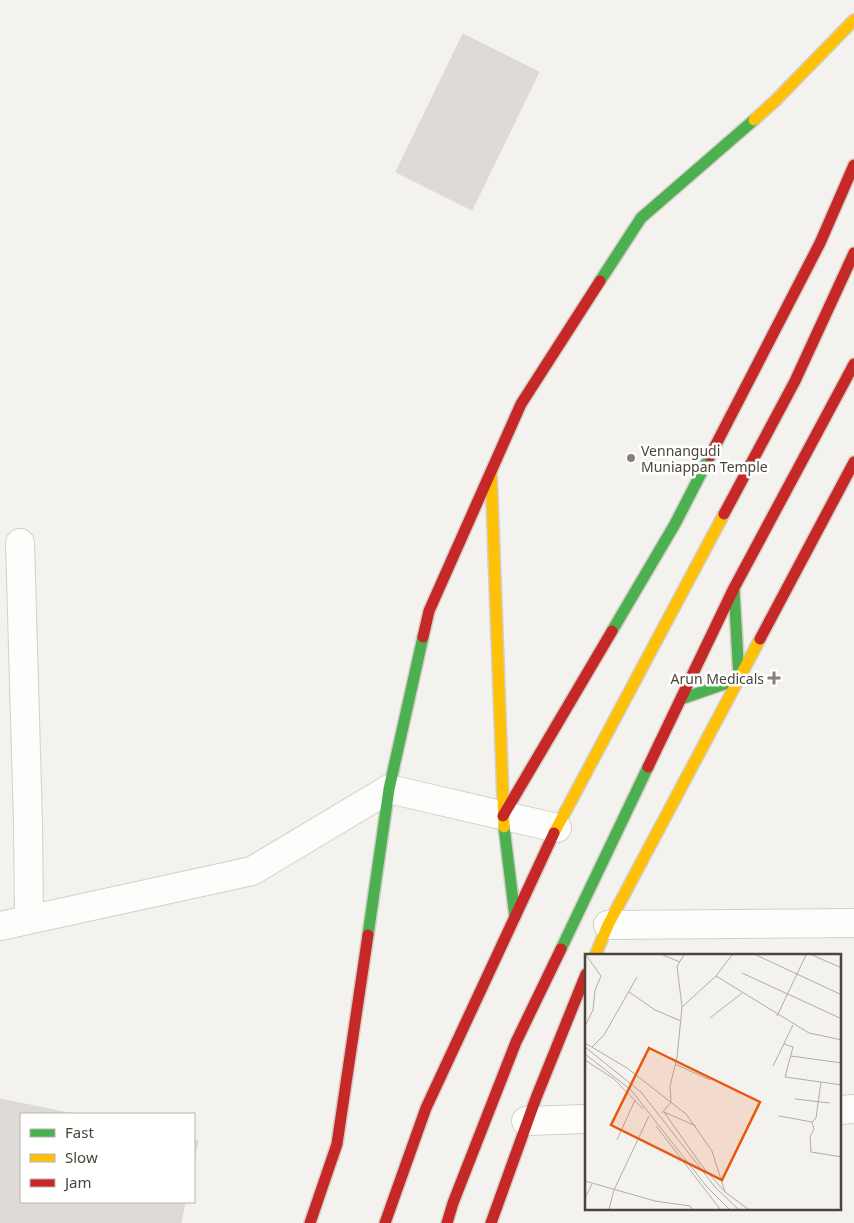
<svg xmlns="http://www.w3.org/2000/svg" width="854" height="1223" font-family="'Noto Sans',sans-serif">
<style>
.building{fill:#dedbd6;stroke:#dcd9d4}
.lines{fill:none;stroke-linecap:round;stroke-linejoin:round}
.street-casing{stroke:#d2d0cb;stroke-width:30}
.fast-casing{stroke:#d3cfc5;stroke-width:14}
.slow-casing{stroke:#d3cfc5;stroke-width:14}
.jam-casing{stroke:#d3cfc5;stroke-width:14}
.street{stroke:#fdfdfc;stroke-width:28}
.fast{stroke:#4caf50;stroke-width:11}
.slow{stroke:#ffc107;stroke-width:11}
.jam{stroke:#c62828;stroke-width:11}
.poi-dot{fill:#868178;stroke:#fff;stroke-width:2}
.labels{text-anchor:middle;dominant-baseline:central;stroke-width:5;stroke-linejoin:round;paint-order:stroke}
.poi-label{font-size:14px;fill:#4b4439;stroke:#fff;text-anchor:start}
.inset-road{fill:none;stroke:#b0aca6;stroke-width:1}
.view{fill:#e8590c;fill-opacity:0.15;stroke:#e8590c;stroke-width:2.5}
.inset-edge{fill:none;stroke:#4b4439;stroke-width:2.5}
</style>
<rect width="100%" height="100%" fill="#f4f2ee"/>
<g class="building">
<path d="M463 34 539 72 472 210 396 172Z"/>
<path d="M0 1099 74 1114H21V1202H185L181 1223H0Z"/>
<path d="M194 1140 198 1141 194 1160Z"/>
</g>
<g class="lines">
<g class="street-casing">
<g id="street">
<path d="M20 543 28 823 29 919"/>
<path d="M608 925 854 923"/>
<path d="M0 926 252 871 389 789 557 828"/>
<path d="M840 1110 854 1109"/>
<path d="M526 1121 586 1119"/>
</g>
</g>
<g class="fast-casing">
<g id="fast">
<path d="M600 281 641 218 754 120"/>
<path d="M612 631 675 524 710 456"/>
<path d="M681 699 739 679 734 590"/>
<path d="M504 827 515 917"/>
<path d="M368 935 389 789 423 637"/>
<path d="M561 949 648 767"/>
</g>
</g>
<g class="slow-casing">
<g id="slow">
<path d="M754 120 775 101 854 20"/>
<path d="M491 471 504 827"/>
<path d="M554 833 724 514"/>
<path d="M595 956 608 925 760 639"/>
</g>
</g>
<g class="jam-casing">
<g id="jam">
<path d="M710 456 820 243 854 165"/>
<path d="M724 514 795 381 854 253"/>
<path d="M423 637 429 611 521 404 600 281"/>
<path d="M760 639 854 462"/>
<path d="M648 767 734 588 854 364"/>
<path d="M503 816 612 631"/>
<path d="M310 1223 337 1144 368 935"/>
<path d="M385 1223 426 1108 554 833"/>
<path d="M447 1223 453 1203 516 1042 561 949"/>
<path d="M491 1223 536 1098 586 974"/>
</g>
</g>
<use href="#street" class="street"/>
<use href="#fast" class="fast"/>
<use href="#slow" class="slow"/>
<use href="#jam" class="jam"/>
</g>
<g class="poi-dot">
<circle cx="631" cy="458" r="5"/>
<path d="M771.5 670.5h5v5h5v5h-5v5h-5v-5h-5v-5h5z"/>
</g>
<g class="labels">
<g class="poi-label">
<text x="641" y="450">Vennangudi<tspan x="641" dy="16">Muniappan Temple</tspan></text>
<text x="764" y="678" text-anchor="end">Arun Medicals</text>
</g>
</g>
<g transform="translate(585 954)">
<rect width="256" height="256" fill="#f4f2ee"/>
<path class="inset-road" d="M78 1 95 8M171 1 257 41M227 1 257 14M157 19 257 65M131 22 224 79 257 86M44 38 70 56 96 67M97 53 131 22 147 1M192 62 221 1M125 64 157 39M0 72 8 56 10 36 16 22 1 1M0 89 42 114 101 160 127 197 140 238 163 255M199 90 208 93 200 123 257 131M0 93 56 138 130 233 153 255M7 93 19 81 52 23M0 100 46 136 122 233 144 255M206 102 257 109M0 106 29 125 58 155M90 110 125 126M188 112 208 71M210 145 245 149M79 158 117 212 140 238M79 158 111 172M77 159 86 148 85 132 92 104 97 53 92 12 99 1M194 162 227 168 229 175 225 183 226 198 257 203M227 168 231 164 236 128M71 172 135 255M32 186 50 146M0 227 70 247 105 252 107 255M0 244 7 230M24 255 29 236 64 162"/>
<path class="view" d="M64 94 175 148 137 226 26 171Z"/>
<rect width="256" height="256" class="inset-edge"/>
</g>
<rect x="20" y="1113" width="175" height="90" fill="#ffffff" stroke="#b7b4b0"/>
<rect x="30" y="1129" width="25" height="8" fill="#4caf50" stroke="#b7b4b0"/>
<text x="65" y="1138" font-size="15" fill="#4b4439">Fast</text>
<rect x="30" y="1154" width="25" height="8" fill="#ffc107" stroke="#b7b4b0"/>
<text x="65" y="1163" font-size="15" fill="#4b4439">Slow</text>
<rect x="30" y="1179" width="25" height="8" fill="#c62828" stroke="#b7b4b0"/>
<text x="65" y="1188" font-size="15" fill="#4b4439">Jam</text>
</svg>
